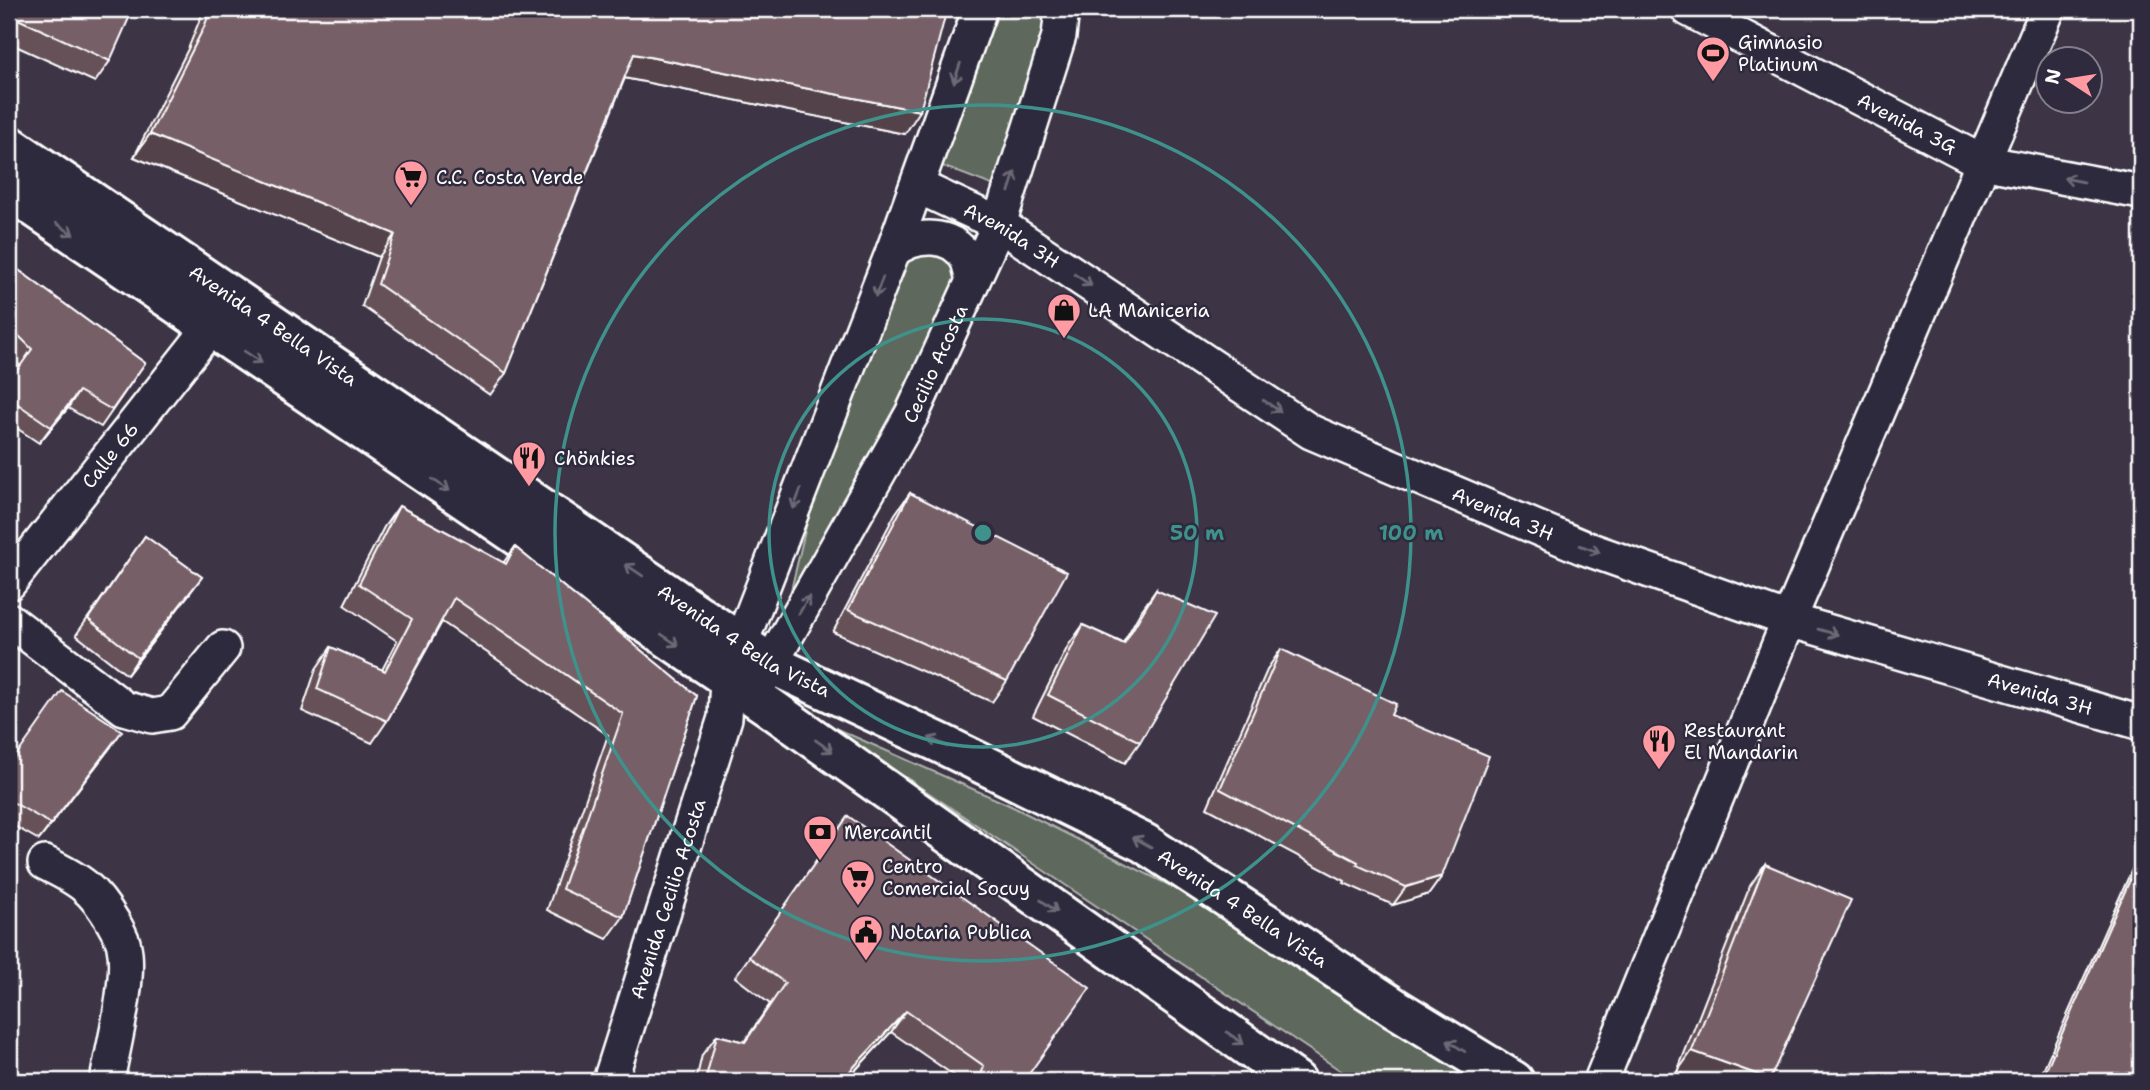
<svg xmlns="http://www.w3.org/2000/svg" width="2150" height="1090" font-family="'Shantell Sans',sans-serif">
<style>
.green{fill:#5e685c;stroke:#aeb4ae;stroke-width:2}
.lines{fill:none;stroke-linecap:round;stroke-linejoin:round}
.street-casing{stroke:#fff;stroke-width:38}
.secondary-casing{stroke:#fff;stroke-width:44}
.street{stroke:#2f2a3d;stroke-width:33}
.secondary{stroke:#2f2a3d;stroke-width:38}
.wall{fill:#665159;stroke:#fff;stroke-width:2}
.shaded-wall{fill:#534249;stroke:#fff;stroke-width:2}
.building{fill:#775e68;stroke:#fff;stroke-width:2}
.oneway{stroke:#6d6a77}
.ring{fill:none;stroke:#3f918b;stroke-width:3.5}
.labels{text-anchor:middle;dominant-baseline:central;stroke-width:5;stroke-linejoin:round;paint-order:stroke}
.poi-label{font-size:19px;fill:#fff;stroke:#2f2a3d;text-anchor:start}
.street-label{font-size:19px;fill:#fff;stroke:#2f2a3d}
.centre{fill:#3f918b;stroke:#2f2a3d;stroke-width:3.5}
.ring-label{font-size:21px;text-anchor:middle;font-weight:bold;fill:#3f918b;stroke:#2f2a3d;stroke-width:5;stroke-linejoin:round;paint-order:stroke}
</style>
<rect width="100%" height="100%" fill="#3d3446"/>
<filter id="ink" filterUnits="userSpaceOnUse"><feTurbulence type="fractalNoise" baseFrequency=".0143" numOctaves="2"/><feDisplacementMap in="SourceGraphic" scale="14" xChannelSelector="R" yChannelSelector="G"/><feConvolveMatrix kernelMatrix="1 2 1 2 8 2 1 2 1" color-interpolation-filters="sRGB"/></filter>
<g filter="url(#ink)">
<g class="green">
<path d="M999 9H1050L997 187 942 166Z"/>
<path d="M930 247 950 256 963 282 788 603 809 514 901 262Z"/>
<path d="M828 725 1009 805 1199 900 1474 1081H1356Z"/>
</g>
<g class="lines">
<g class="street-casing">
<g id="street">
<path id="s1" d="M1688 9 1982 162 2141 192"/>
<path id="s2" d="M917 186 999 224 1311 432 1582 547 1789 620 2141 723"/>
<path d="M893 251C914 234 952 231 967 259 970 265 971 274 973 280"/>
<path id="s3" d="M9 583 210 328"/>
<path d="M9 620 124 708 152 716 170 713 223 648"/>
<path id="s4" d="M758 686 912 414 999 224 1059 36 1062 9"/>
<path d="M45 863C80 880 93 888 113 922 117 930 123 938 124 947 131 978 113 1048 107 1081"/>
<path id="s5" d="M610 1081 725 718 727 679 893 251 980 9"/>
<path d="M1601 1081 1789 620 2048 9"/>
</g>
</g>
<g class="secondary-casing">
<g id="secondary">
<path id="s6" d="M9 145 771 664 942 744 1144 843 1395 1008 1514 1081"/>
<path d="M9 190 768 706 1296 1081"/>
</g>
</g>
<use href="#street" class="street"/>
<use href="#secondary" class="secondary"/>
</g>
<g class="wall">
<path d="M9 9 110 61 95 82 9 43Z"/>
<path d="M204 9H947L905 134 625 78 506 373 490 395 362 306 379 257 134 157 188 49Z"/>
<path d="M9 263 145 363 101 427 68 408 39 443 9 423V382L20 366 9 354Z"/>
<path d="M910 493 1007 681 992 702 833 632 895 514Z"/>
<path d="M399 506 503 563 515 547 697 696 623 917 607 939 547 910 608 735 442 622 387 721 372 743 302 711 316 669 331 647 382 670 397 641 344 605 384 527Z"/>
<path d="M145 536 202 577 127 675 76 635Z"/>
<path d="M1156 590 1140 742 1125 763 1033 716 1068 646 1083 625 1123 643 1141 611Z"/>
<path d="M1281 649 1391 715 1442 876 1429 894 1393 905 1344 883 1345 881 1207 808 1268 668Z"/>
<path d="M110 748 39 840 9 823V766Z"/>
<path d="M848 816 1024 1081H962L891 1032 852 1074 877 1081H696L702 1055 717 1035 744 1042 770 1004 735 977Z"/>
<path d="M2141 849V1081H2038Z"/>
<path d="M1765 864 1770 1079 1769 1081H1702L1677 1072 1750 886Z"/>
</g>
<g class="shaded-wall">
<path d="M634 54 920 111 905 134 619 77Z"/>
<path d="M150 134 395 234 379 257 134 157Z"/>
<path d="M79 391 68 408 39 443 51 427Z"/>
<path d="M202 577 190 593 127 675 138 658Z"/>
<path d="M122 731 110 748 39 840 51 824Z"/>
<path d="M1442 876 1429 894 1393 905 1406 887Z"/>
<path d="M906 1011 891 1032 845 1081 849 1072Z"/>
<path d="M1692 1051 1770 1079 1769 1081H1702L1677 1072Z"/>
</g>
<g class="building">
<path d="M9 9H133L110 61 9 15Z"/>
<path d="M211 9H947L920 111 634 54 506 373 378 284 395 234 150 134 204 27Z"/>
<path d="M9 263 145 363 112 410 79 391 51 427 9 398V382L32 349 9 326Z"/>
<path d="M910 493 1067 572 1007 681 848 610Z"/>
<path d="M399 506 506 564 515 547 697 696 623 917 562 889 623 714 454 598 387 721 317 689 331 647 385 671 412 619 359 584Z"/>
<path d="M145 536 202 577 138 658 88 619Z"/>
<path d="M1156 590 1215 616 1140 742 1048 695 1083 625 1124 644Z"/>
<path d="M1281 649 1396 704 1391 715 1489 756 1442 876 1406 887 1357 865 1358 862 1220 789Z"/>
<path d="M62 691 122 731 51 824 9 800V766Z"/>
<path d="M848 816 1090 988 1024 1081H979L984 1066 906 1011 849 1072 877 1081H705L717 1035 745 1042 785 983 749 957Z"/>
<path d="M2141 855V1081H2041Z"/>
<path d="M1765 864 1851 900 1770 1079 1692 1051Z"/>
</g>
<defs><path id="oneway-shaft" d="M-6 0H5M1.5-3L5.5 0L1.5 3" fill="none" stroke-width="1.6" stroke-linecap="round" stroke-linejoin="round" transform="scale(1.75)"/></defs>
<g class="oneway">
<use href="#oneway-shaft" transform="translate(957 73) rotate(109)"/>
<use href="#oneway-shaft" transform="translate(2074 180) rotate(-169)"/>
<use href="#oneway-shaft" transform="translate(1012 182) rotate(-72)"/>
<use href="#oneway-shaft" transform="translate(65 229) rotate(34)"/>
<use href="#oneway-shaft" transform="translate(1083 280) rotate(34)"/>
<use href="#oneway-shaft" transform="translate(879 287) rotate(111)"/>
<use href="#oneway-shaft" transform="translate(253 357) rotate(34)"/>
<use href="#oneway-shaft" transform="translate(1272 406) rotate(34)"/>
<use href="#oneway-shaft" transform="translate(441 485) rotate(34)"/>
<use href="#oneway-shaft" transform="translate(797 499) rotate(111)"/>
<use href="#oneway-shaft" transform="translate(1590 549) rotate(20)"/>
<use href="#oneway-shaft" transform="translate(634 570) rotate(-146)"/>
<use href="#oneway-shaft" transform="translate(804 605) rotate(-60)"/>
<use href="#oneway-shaft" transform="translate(1828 632) rotate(16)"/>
<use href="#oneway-shaft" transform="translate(670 640) rotate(34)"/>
<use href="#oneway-shaft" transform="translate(938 742) rotate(-155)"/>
<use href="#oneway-shaft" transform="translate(824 746) rotate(35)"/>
<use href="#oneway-shaft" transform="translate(1142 842) rotate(-151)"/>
<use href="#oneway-shaft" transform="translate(1049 906) rotate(35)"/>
<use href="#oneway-shaft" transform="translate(1235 1038) rotate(35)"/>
<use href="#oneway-shaft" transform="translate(1456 1046) rotate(-148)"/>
</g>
</g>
<g class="ring">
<circle cx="983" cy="533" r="214"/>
<circle cx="983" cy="533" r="428"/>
</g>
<defs>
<g id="stadium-pin" transform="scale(1.75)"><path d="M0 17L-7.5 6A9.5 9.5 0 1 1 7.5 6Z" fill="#ff9aa2" stroke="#2f2a3d"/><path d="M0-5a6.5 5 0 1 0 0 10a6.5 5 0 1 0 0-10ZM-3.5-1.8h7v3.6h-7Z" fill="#111"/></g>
<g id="supermarket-pin" transform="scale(1.75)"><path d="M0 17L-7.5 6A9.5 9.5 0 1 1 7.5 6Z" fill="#ff9aa2" stroke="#2f2a3d"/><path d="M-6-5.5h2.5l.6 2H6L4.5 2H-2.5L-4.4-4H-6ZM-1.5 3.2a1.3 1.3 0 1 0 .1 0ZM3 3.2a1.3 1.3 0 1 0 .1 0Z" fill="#111"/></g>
<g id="shop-pin" transform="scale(1.75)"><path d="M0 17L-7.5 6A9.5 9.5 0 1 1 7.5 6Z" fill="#ff9aa2" stroke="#2f2a3d"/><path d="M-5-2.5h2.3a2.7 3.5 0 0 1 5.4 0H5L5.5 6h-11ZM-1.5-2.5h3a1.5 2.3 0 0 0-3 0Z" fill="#111"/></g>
<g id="restaurant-pin" transform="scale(1.75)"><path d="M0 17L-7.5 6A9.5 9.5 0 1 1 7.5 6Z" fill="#ff9aa2" stroke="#2f2a3d"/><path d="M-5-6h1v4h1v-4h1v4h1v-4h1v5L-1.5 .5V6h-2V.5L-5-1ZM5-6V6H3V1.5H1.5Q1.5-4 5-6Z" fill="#111"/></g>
<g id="bank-pin" transform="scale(1.75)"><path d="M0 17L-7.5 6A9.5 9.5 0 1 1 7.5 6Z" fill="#ff9aa2" stroke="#2f2a3d"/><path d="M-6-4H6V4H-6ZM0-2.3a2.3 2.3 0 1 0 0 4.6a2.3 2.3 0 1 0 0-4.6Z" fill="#111"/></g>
<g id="civic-pin" transform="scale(1.75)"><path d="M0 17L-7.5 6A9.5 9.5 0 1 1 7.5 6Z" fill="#ff9aa2" stroke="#2f2a3d"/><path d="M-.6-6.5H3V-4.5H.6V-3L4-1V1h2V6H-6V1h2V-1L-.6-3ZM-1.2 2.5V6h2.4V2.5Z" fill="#111"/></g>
</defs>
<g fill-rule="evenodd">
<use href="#stadium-pin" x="1713" y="53"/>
<use href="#supermarket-pin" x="411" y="177"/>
<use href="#shop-pin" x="1064" y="310"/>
<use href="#restaurant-pin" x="529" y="458"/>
<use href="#restaurant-pin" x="1659" y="741"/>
<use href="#bank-pin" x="820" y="832"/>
<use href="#supermarket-pin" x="858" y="877"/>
<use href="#civic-pin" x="866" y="932"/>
</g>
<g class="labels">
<g class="poi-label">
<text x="1738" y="42">Gimnasio<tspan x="1738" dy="22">Platinum</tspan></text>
<text x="436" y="177">C.C. Costa Verde</text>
<text x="1088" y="310">LA Maniceria</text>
<text x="554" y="458">Chönkies</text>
<text x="1684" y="730">Restaurant<tspan x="1684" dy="22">El Mandarin</tspan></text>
<text x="844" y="832">Mercantil</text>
<text x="882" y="866">Centro<tspan x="882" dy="22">Comercial Socuy</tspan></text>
<text x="890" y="932">Notaria Publica</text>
</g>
<g class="street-label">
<text stroke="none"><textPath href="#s1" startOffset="247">Avenida 3G</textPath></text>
<text stroke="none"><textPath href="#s2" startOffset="107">Avenida 3H</textPath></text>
<text stroke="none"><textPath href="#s6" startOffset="320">Avenida 4 Bella Vista</textPath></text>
<text stroke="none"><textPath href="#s4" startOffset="368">Cecilio Acosta</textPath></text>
<text stroke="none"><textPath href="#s3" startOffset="163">Calle 66</textPath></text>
<text stroke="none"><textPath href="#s2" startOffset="674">Avenida 3H</textPath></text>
<text stroke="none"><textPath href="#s6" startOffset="887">Avenida 4 Bella Vista</textPath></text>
<text stroke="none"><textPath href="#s2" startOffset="1241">Avenida 3H</textPath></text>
<text stroke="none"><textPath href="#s5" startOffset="191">Avenida Cecilio Acosta</textPath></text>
<text stroke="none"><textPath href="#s6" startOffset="1454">Avenida 4 Bella Vista</textPath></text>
</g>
</g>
<circle cx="983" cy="533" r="10" class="centre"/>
<g class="ring-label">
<text x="1197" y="540">50 m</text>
<text x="1411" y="540">100 m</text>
</g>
<rect width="2150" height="1090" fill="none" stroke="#2f2a3d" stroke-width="35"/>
<rect x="18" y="18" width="2115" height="1055" fill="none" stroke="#fff" stroke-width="2.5" filter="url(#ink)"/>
<g transform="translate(2069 80) rotate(282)"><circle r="33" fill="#2f2a3d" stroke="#827f8b" stroke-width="2"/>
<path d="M0-5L12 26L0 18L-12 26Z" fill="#ff9aa2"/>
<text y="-10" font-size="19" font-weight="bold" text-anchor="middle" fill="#ffffff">N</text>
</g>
</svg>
